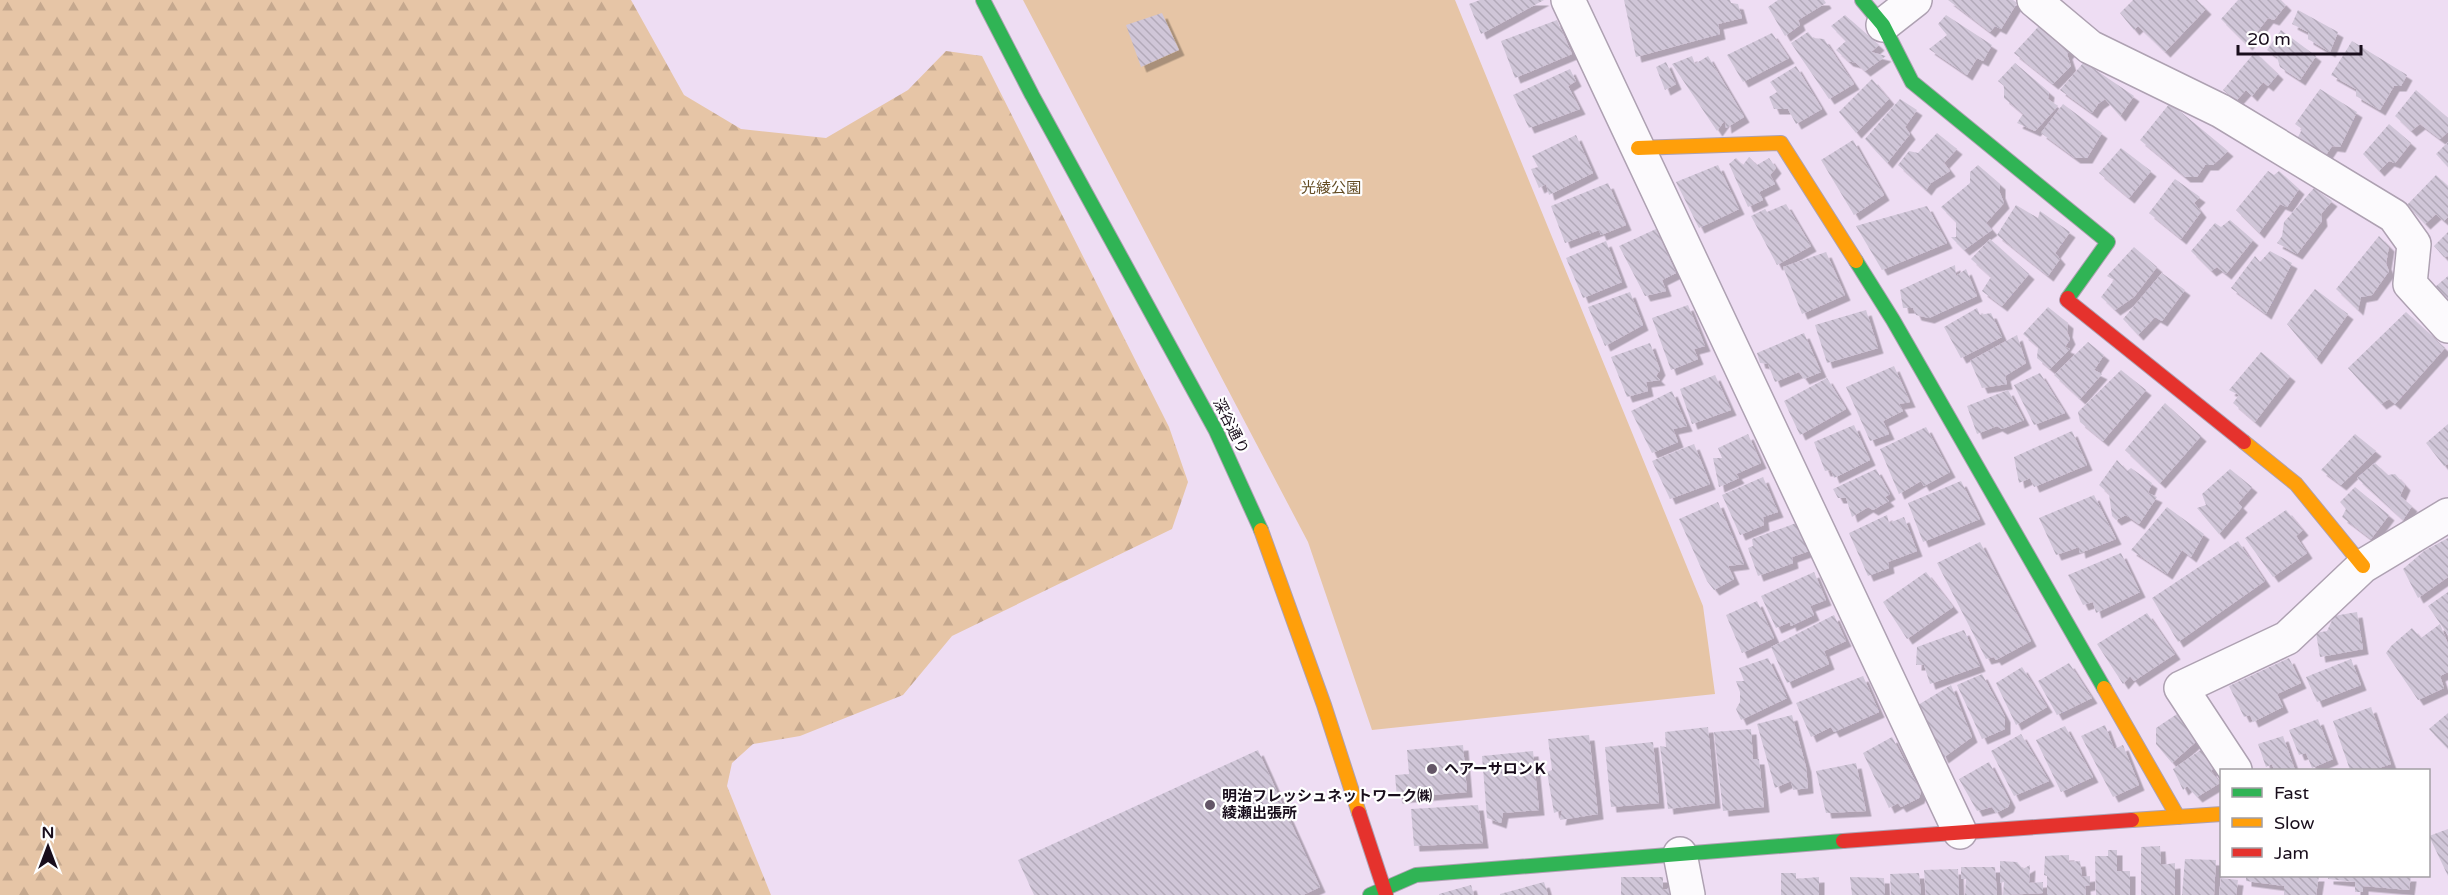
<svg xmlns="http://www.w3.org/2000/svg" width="2448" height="895" font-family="'Varela Round','Noto Sans JP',sans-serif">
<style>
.forest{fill:url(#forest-firs)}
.park{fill:#e6c5a6}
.building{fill:url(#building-back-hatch);filter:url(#shadow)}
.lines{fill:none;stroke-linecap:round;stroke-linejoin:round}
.street-casing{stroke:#aea1b2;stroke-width:36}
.fast-casing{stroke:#aea1b2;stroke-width:16}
.slow-casing{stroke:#aea1b2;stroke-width:16}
.jam-casing{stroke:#aea1b2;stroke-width:16}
.street{stroke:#fcfafd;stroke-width:33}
.fast{stroke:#30b455;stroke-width:14}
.slow{stroke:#ff9f0a;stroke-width:14}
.jam{stroke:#e5322d;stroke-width:14}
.poi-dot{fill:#645667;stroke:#fff;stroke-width:2}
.labels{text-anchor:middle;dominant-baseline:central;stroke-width:4.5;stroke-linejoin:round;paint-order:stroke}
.park-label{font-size:15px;fill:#624b22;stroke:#fff}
.street-label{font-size:15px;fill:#190e1c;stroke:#fff}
.poi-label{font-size:15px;font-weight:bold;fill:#190e1c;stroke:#fff;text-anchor:start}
</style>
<defs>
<pattern id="forest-firs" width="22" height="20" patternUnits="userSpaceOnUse" patternTransform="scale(1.5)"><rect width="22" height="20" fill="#e6c5a6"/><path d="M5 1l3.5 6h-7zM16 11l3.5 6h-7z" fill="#c5a88e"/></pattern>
<pattern id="building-back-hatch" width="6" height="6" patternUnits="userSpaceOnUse" patternTransform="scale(1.5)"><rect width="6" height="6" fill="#d0c6d8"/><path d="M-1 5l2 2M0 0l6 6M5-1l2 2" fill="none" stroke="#b2a9b9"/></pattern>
<filter id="shadow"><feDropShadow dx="5.5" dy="5.5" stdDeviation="0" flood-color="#0004"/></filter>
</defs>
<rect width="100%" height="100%" fill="#eeddf3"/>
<path class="forest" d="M0 0H631L684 95 741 129 826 138 908 90 946 51 982 56 1169 427 1188 482 1172 529 952 636 903 695 800 736 753 744 732 763 727 786 771 895H0Z"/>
<path class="park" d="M1023 0H1455L1703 606 1715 694 1372 730 1308 542Z"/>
<g class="building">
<path d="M1480 0H1544L1481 34 1469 4Z"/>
<path d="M1624 0H1730L1731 3 1738 4 1742 18 1718 24 1720 34 1636 57Z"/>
<path d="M1778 0H1824L1826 3 1798 20 1800 25 1785 36 1768 7Z"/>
<path d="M1948 0H2013L2017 3 2001 29 1995 26 1990 32Z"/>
<path d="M2133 0H2197L2206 9 2165 52 2138 26 2134 30 2120 13Z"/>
<path d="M2238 0H2281L2286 5 2274 20 2268 18 2247 45 2221 19Z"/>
<path d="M2298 10 2338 32 2330 52 2308 39V32L2292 24Z"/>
<path d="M1162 13 1179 50 1141 67 1126 25Z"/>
<path d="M1845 15 1879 45 1871 52 1886 56 1865 71 1856 63 1848 61 1836 50 1846 41 1831 26Z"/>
<path d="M1946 15 1992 45 1983 61 1977 58 1967 75 1929 49 1947 35 1938 24Z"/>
<path d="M1557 20 1572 54 1515 78 1501 41Z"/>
<path d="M2039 26 2072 48 2067 54 2071 66 2053 84 2014 53Z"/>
<path d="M2281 30 2316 56 2300 80 2280 67 2277 57 2267 50Z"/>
<path d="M1808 32 1813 38 1824 39 1854 84 1829 99 1791 43Z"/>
<path d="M1772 33 1789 58 1743 82 1727 55Z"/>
<path d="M2352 41 2407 75 2401 86H2394L2380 110 2356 96V89L2331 75Z"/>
<path d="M2255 52 2278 74 2268 86 2263 82 2252 96 2246 90 2236 101 2223 90Z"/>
<path d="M1692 56 1695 64 1708 56 1744 117 1726 128 1725 120 1717 131 1672 64Z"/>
<path d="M1666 62 1676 84 1665 90 1656 67Z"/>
<path d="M2084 62 2134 96 2120 116 2105 99 2098 104 2092 113 2060 90Z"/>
<path d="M2015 63 2049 92 2048 99 2058 106 2035 131 2017 123 2023 114 2004 98V86L1998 81Z"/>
<path d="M1796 66 1822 109 1796 124 1788 109H1774L1769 97 1777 92 1770 82Z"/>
<path d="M1570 69 1576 81 1568 86 1580 109 1529 128 1513 95Z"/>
<path d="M1872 79 1889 99 1856 133 1839 112Z"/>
<path d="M2320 89 2357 112 2340 147 2332 146 2326 155 2297 139 2302 129 2295 124Z"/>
<path d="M2416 90 2448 118V132L2440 139 2420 124 2411 131 2395 116Z"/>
<path d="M1900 99 1917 110 1905 127 1910 134 1887 163 1865 139Z"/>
<path d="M2170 103 2228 151 2213 165H2205L2197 177H2185L2140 140Z"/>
<path d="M2063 104 2102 133 2087 158H2075L2041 133Z"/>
<path d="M2389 124 2411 143 2395 163 2389 161 2379 171 2363 154Z"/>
<path d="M1937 133 1957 149 1944 163 1950 171 1931 183 1926 190 1898 165 1909 151 1918 153Z"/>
<path d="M1576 135 1593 173 1549 195 1546 184 1539 188 1531 169 1538 167 1532 156Z"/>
<path d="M1853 140 1884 195 1854 215 1821 160Z"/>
<path d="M2448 142V167L2436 154Z"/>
<path d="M2121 148 2151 171 2129 198 2099 173Z"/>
<path d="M1749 157 1757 165 1769 158 1776 168 1770 175 1775 184 1759 192 1763 200 1748 207 1729 164 1736 158 1743 165Z"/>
<path d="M1718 165 1739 209 1699 228 1676 182Z"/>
<path d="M1978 165 2000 184V193L2004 203 1986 223 1992 230 1964 250 1951 237H1956V222L1941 207 1970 183V172Z"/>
<path d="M2268 171 2274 175 2279 171 2299 189 2287 207 2280 204 2259 233 2236 210Z"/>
<path d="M2436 175 2448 186V217L2444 221 2436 214 2425 224 2407 205Z"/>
<path d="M2175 179 2200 197 2194 203 2201 212 2181 239 2149 213Z"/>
<path d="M1608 183 1626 225 1601 235 1599 230 1565 243 1551 206Z"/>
<path d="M2314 188 2332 201 2321 214 2322 221 2297 254 2277 243 2282 236 2284 222Z"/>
<path d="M1786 204 1811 246 1777 265 1751 216 1765 209 1767 212Z"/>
<path d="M2016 205 2038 218 2040 211 2070 232 2055 253 2060 259 2048 276 1997 235Z"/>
<path d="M1927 206 1947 243 1882 270 1856 226Z"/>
<path d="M2230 220 2253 240 2226 274 2217 267 2211 271 2191 251 2215 223 2221 227Z"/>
<path d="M1656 229 1676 273 1662 280 1666 291 1645 296 1619 246Z"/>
<path d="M2448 232V256L2444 257 2434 246Z"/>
<path d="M2379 236 2389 246 2386 264 2389 271 2372 295 2361 297 2358 310 2336 289Z"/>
<path d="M1990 239 2029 274 2002 306 1982 291 1991 277 1971 259Z"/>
<path d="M1606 241 1622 282 1583 298 1566 258Z"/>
<path d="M2134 247 2157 267 2134 297 2115 310 2101 297 2114 280 2107 276Z"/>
<path d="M2270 251 2292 263 2266 314 2231 288 2255 256 2260 262Z"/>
<path d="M1826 252 1845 295 1802 314 1783 267Z"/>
<path d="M1955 265 1956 276 1966 269 1977 296 1929 318 1916 315 1913 308H1903L1900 290Z"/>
<path d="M2162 273 2185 290 2162 321 2155 317 2138 335 2123 319Z"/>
<path d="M2448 276V302L2435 287Z"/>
<path d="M2315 289 2348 314 2316 359 2287 324Z"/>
<path d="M1630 292 1643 325 1605 346 1588 307Z"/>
<path d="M1688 305 1705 346 1694 349 1698 359 1671 370 1652 318Z"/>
<path d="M2048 307 2068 323 2067 332 2070 339 2065 347 2070 349 2050 369 2037 358 2038 347 2023 334Z"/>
<path d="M1977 308 1980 315 1991 313 2002 337 1961 358 1944 327Z"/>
<path d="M1866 310 1878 348 1827 363 1815 325Z"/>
<path d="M2406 312 2445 348 2395 404 2389 399 2381 404 2348 368Z"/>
<path d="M1804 333 1821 372 1804 379 1799 372 1775 382 1768 364 1760 363 1757 353Z"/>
<path d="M2017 335 2026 363 2005 376 2007 384 1982 388 1970 361Z"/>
<path d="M2088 342 2104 355 2094 370 2102 374 2080 399 2054 375Z"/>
<path d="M1650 343 1660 370 1656 376 1660 380 1646 382 1648 391 1627 397 1611 357Z"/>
<path d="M2261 352 2290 376 2255 422 2233 403 2239 395 2229 390Z"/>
<path d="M1894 366 1910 402 1899 404 1903 411 1883 421 1889 434 1870 441 1846 387Z"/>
<path d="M2121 370 2146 390 2103 441 2080 422 2078 412Z"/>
<path d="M2040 373 2065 413 2034 425 2014 385Z"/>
<path d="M1715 375 1731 410 1692 424 1680 389Z"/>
<path d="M1827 378 1846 409 1800 435 1784 401Z"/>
<path d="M2008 390 2024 420 2002 429 1997 426 1977 434 1967 406Z"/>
<path d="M1672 391 1687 426 1673 429 1678 442 1652 453 1631 411Z"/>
<path d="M2165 403 2201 436 2160 483 2125 450Z"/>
<path d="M2448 424V464L2444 466 2426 443Z"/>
<path d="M1854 425 1870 460 1834 478 1831 470 1825 471 1814 442Z"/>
<path d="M1926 427 1950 472 1924 486 1921 481 1899 494 1880 449Z"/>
<path d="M2072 431 2087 465 2034 487 2030 478 2019 483 2014 457Z"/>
<path d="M1748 434 1761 463 1736 474 1739 478 1719 487 1713 458H1722L1718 448Z"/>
<path d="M2355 434 2376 451 2341 485 2321 470Z"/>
<path d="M1694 444 1710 484 1670 499 1652 461Z"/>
<path d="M2117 460 2127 471 2131 468 2152 483 2148 493 2157 497 2139 524 2126 515 2116 520 2112 516 2109 494 2099 485Z"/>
<path d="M2375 463 2388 475 2395 474 2405 485 2400 496 2412 506 2403 520 2357 478Z"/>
<path d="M1876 469 1890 494 1885 497 1889 501 1873 510 1868 507 1852 517 1846 498H1838L1833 489Z"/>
<path d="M2230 469 2252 487 2238 503 2242 507 2219 534 2197 508 2206 505 2202 494Z"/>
<path d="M1763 477 1778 512 1763 517 1764 525 1740 535 1722 495Z"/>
<path d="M1961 481 1980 519 1923 542 1908 503Z"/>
<path d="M2355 487 2389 515 2371 539 2342 517 2346 509 2340 502Z"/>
<path d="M2094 495 2116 539 2080 553 2079 547 2056 555 2039 518Z"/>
<path d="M1718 502 1744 564 1728 566 1734 579 1714 590 1707 581 1679 519Z"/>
<path d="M2167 507 2204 534 2191 557 2182 550 2167 574 2131 550Z"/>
<path d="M2286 510 2303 530 2296 536 2307 553 2273 577 2245 538Z"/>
<path d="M1887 515 1889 523 1904 517 1917 551 1888 562 1889 568 1868 576 1849 533Z"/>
<path d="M1799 522 1809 551 1792 557 1793 563 1758 576 1748 548 1753 546 1752 539Z"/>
<path d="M2448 538V577L2418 598 2403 569 2424 551Z"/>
<path d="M2238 541 2265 581 2178 642 2152 598Z"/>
<path d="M1980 542 2031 641 1996 660 1994 657 1986 659 1937 563Z"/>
<path d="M2121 553 2140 592 2096 613 2093 602 2083 605 2068 575Z"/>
<path d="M1814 572 1826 600 1810 606 1814 615 1791 626 1790 622 1776 628 1761 596Z"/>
<path d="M1926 572 1953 607 1907 639 1883 602Z"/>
<path d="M2448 592V635L2428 606Z"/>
<path d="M1757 601 1774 638 1742 653 1726 615Z"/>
<path d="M2357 612 2363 649 2320 657 2316 633 2327 631 2334 616Z"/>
<path d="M2147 613 2175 654 2134 681 2130 676 2123 684 2097 644Z"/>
<path d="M1834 615 1846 641 1824 651 1829 664 1787 683 1771 647Z"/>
<path d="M2440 624 2448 644V672L2440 676 2444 688 2418 700 2386 653 2391 646 2412 628 2421 638Z"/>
<path d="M1964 630 1980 666 1930 684 1924 665H1916L1917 647Z"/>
<path d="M1768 658 1787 698 1741 720 1736 709 1740 702V692L1736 681H1744L1739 668Z"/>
<path d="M2289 658 2301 683 2277 694 2283 707 2253 722 2250 715 2244 717 2229 686Z"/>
<path d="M2351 659 2361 685 2317 702 2306 677Z"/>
<path d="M2069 663 2092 698 2057 715 2038 681Z"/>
<path d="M2022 667 2047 707 2016 725 1996 683Z"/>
<path d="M1982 674 2005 717V729L1982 739 1957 685Z"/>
<path d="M1863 676 1879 712 1834 732 1831 727 1811 737 1796 703Z"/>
<path d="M1951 685 1972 737 1943 758 1918 705Z"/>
<path d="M2371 707 2391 764 2373 770H2350L2333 721Z"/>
<path d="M2448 713V749L2429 729Z"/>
<path d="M2177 714 2199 739 2172 763 2156 744V728Z"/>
<path d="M1792 715 1806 767 1808 788 1793 790 1791 781 1775 788 1757 724Z"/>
<path d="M2318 719 2333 759 2312 768 2306 753 2299 755 2289 730Z"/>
<path d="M2105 725 2114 749 2123 745 2139 785 2113 797 2081 736Z"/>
<path d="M2065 726 2093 777 2061 792 2036 740Z"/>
<path d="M1708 727 1715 803 1668 809 1660 746 1666 747 1665 732Z"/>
<path d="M1751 729 1753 759H1759L1764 807 1723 811 1714 732Z"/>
<path d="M2021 734 2049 781 2014 796 1991 751Z"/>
<path d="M1589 735 1598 814 1560 820 1562 810 1554 813 1547 772 1552 770 1548 739Z"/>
<path d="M2283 736 2295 770H2274L2272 764 2266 767 2258 744Z"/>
<path d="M1892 737 1921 792 1919 798 1901 807 1898 803 1889 808 1863 753Z"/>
<path d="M1653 742 1659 803 1611 807 1605 747Z"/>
<path d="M1463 745 1467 792 1397 798 1395 775 1409 774 1407 750Z"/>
<path d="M2202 749 2214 767 2211 771 2220 783 2197 797 2187 786 2183 790 2173 769Z"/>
<path d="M1258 750 1320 887 1303 895H1034L1018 860Z"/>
<path d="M1533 751 1539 810 1503 813 1501 823 1487 818 1482 756Z"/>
<path d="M1989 762 2010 802 2008 807 1996 813 1992 807 1977 811 1959 779Z"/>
<path d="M1856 763 1866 811 1826 813 1816 771Z"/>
<path d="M1478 805 1483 843 1414 846 1411 809Z"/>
<path d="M2448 829V876L2429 836Z"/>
<path d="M2160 846 2161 865 2175 863V895H2141V847Z"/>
<path d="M2108 850H2117V871H2130V895H2096L2095 856H2108Z"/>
<path d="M2069 855V862L2080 861 2082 877 2090 876V885L2085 886 2086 895H2047V876L2044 875 2045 856Z"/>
<path d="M2185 859 2216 860 2214 895H2182Z"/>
<path d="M2000 861 2017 862 2023 869 2030 865 2029 883 2043 882V893L2003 895 2004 882 2000 883Z"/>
<path d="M1961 867H1995L1997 895H1965L1966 879H1961Z"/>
<path d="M1958 869 1959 895H1926L1924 870Z"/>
<path d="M1781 873H1796V879L1819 877V895H1781Z"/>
<path d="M1919 873 1921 895H1891L1890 874Z"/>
<path d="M2246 876H2319L2316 895H2284V886L2246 881Z"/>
<path d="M2328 876H2411L2409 890 2363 886V892H2355V882L2328 879Z"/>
<path d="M1621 877H1663V890L1671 888V895H1621Z"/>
<path d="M1850 877 1884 878 1885 895H1852Z"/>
<path d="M2221 878 2238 880 2236 895H2219Z"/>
<path d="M1544 882 1548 895H1500V894Z"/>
<path d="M1471 885 1474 895H1439V894Z"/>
</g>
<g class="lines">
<g class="street-casing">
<g id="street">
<path d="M1568 0 1960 832"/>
<path d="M2034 0 2090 47 2221 111 2394 216 2414 244 2410 284 2448 326"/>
<path d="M1883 25 1915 0"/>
<path d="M2235 770 2181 688 2287 638 2363 566 2448 515"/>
<path d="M1680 854 1688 895"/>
</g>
</g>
<g class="fast-casing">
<g id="fast">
<path d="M983 0 1032 95 1216 431 1261 530"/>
<path d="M1862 0 1883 25 1912 82 2108 242 2068 298"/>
<path d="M1856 261 1893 320 2104 688"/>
<path d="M1370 895 1416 875 1843 841"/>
</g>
</g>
<g class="slow-casing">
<g id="slow">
<path d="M1638 148 1781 143 1856 261"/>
<path d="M2244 442 2296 484 2363 566"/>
<path d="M1261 530 1324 705 1359 813"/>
<path d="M2104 688 2178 817"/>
<path d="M2132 820 2222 814"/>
</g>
</g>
<g class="jam-casing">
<g id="jam">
<path d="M2068 298 2067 300 2244 442"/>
<path d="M1359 813 1386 895"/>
<path d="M1843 841 2132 820"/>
</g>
</g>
<use href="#street" class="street"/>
<use href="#fast" class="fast"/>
<use href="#slow" class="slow"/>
<use href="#jam" class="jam"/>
</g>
<g class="poi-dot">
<circle cx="1432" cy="769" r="6"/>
<circle cx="1210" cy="805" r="6"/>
</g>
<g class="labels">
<g class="park-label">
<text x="1331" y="188">光綾公園</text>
</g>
<g class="street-label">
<text transform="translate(1231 426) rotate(63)">深谷通り</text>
</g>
<g class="poi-label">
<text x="1444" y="769">ヘアーサロンＫ</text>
<text x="1222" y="796">明治フレッシュネットワーク㈱<tspan x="1222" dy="17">綾瀬出張所</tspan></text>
</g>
</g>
<rect x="2220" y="769" width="210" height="108" fill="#ffffff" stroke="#a39fa4" stroke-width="1.5"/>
<rect x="2232" y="788" width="30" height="9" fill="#30b455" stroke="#a39fa4" stroke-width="1.5"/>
<text x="2274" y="799" font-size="18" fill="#190e1c">Fast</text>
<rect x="2232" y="818" width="30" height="9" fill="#ff9f0a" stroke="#a39fa4" stroke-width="1.5"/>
<text x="2274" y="829" font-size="18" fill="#190e1c">Slow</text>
<rect x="2232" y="848" width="30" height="9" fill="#e5322d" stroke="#a39fa4" stroke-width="1.5"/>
<text x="2274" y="859" font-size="18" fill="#190e1c">Jam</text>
<g transform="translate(48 847)" stroke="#ffffff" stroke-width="4.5" paint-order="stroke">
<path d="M0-4.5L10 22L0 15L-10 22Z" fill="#190e1c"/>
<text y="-9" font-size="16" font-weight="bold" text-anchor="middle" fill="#190e1c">N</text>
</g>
<path d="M2238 45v9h123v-9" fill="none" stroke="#190e1c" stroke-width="3"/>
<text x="2247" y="45" font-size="18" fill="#190e1c" stroke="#ffffff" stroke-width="4.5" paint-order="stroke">20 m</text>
</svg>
